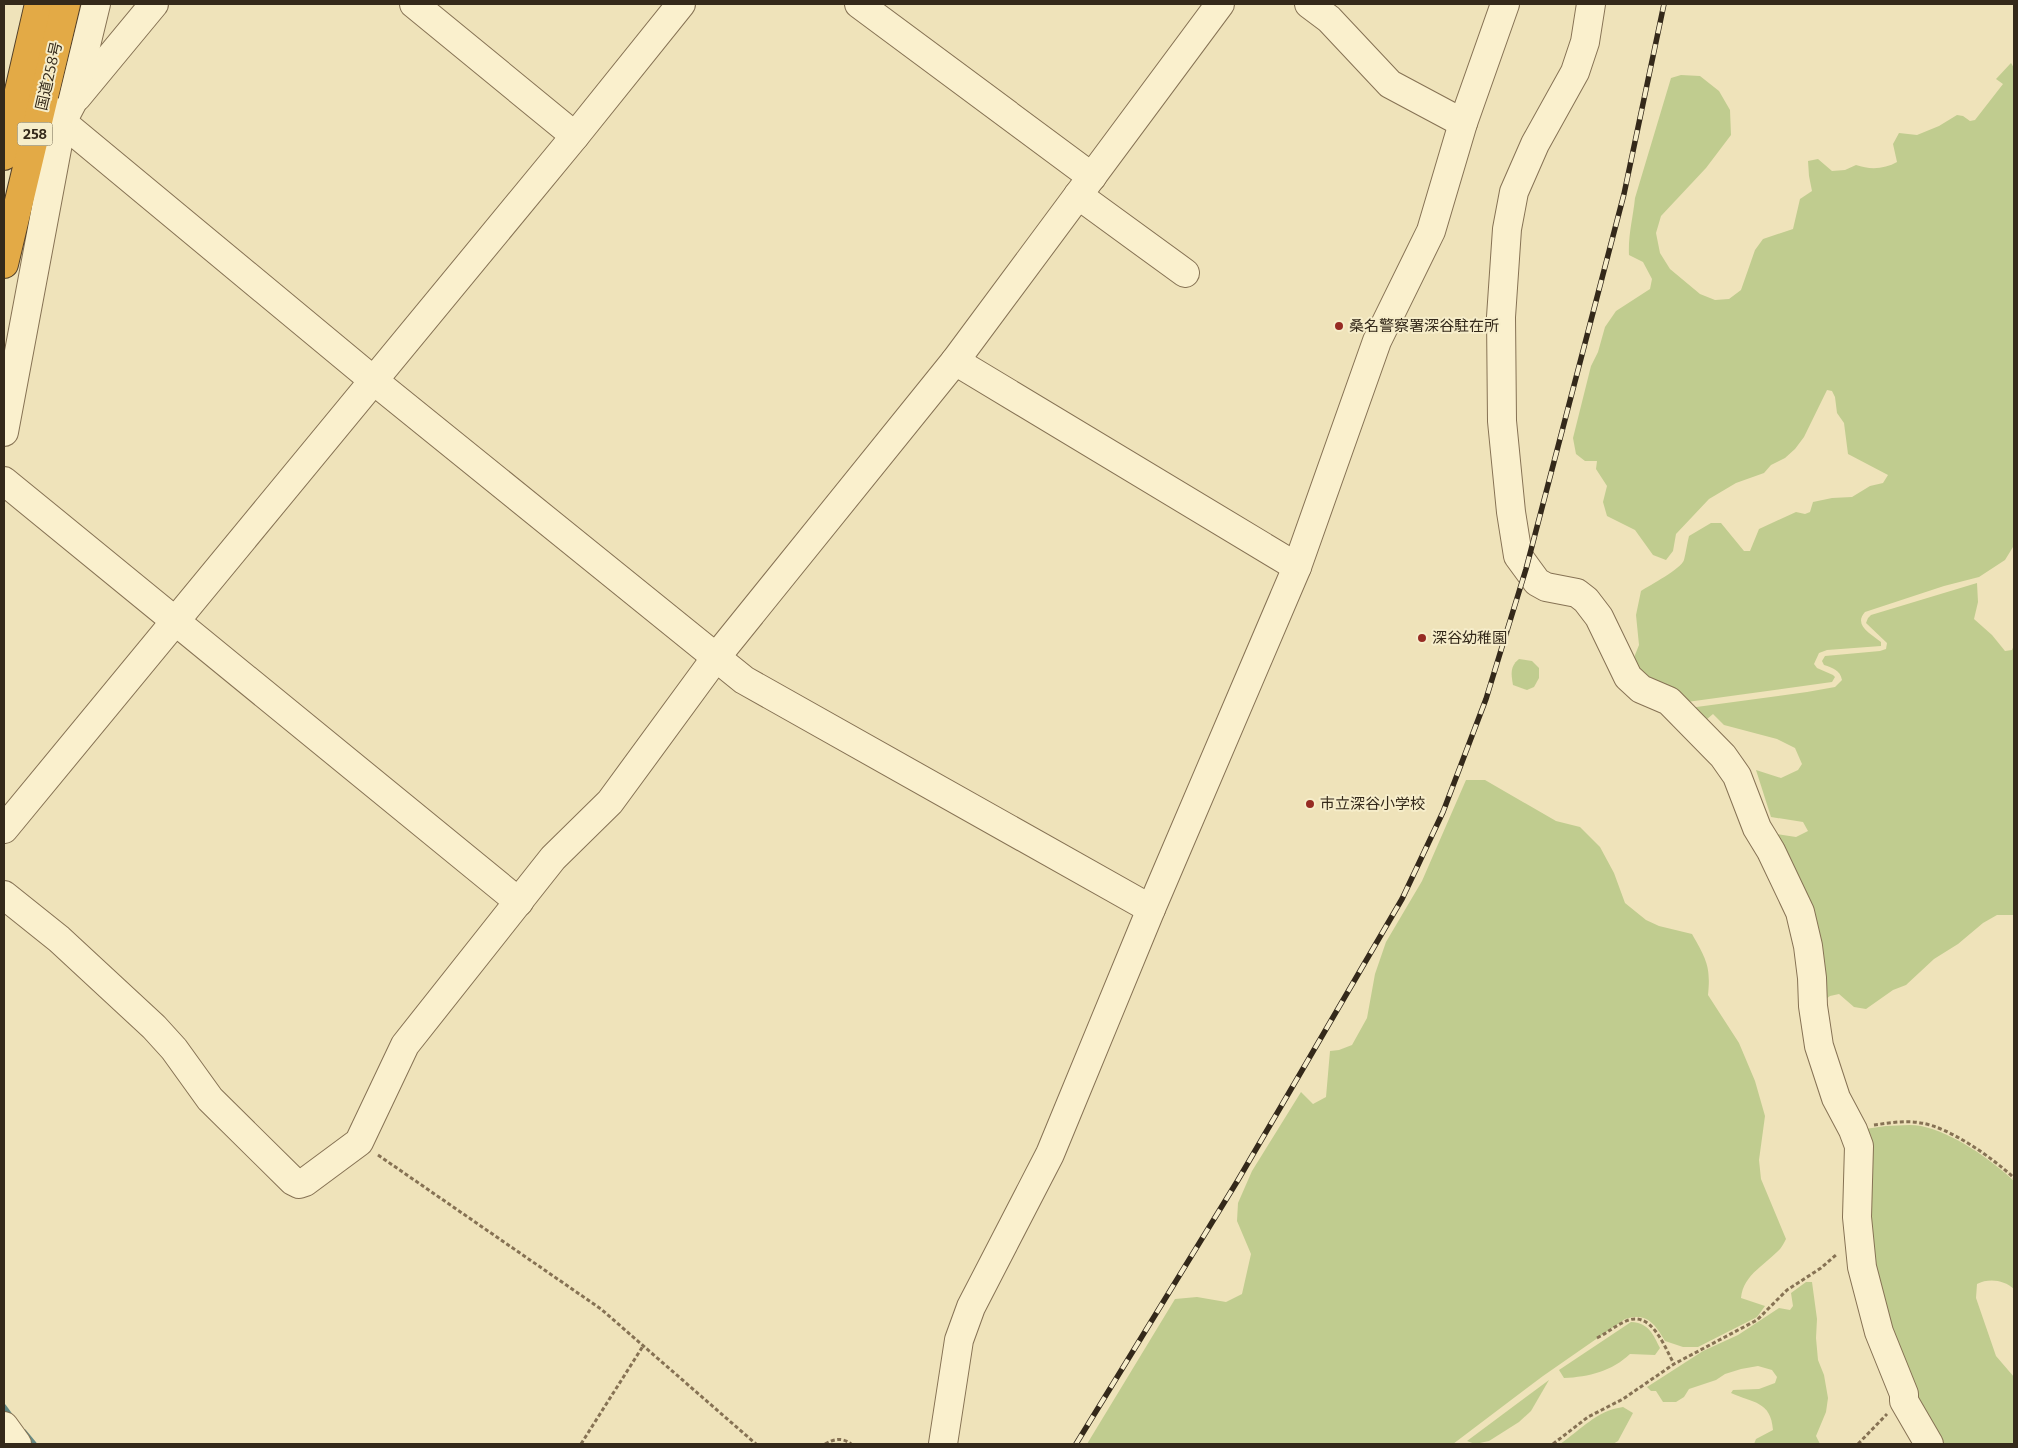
<svg xmlns="http://www.w3.org/2000/svg" width="2018" height="1448" font-family="Bitter,'Noto Sans JP',serif">
<style>
.green{fill:#c0cc8f}
.lines{fill:none;stroke-linecap:round;stroke-linejoin:round}
.stream{stroke:#678c86;stroke-width:5.5}
.minor-casing{stroke:#867254;stroke-width:30}
.highway-casing{stroke:#534029;stroke-width:30}
.path{stroke:#867254;stroke-width:3;stroke-dasharray:4 2.5;stroke-linecap:butt}
.minor{stroke:#faf0cd;stroke-width:28}
.highway{stroke:#e3aa46;stroke-width:28}
.rail-casing{stroke:#34291a;stroke-width:5.5}
.rail{stroke:#f6edca;stroke-width:4;stroke-dasharray:11;stroke-linecap:butt}
.poi-dot{fill:#962b23;stroke:#f6edca;stroke-width:2}
.labels{text-anchor:middle;dominant-baseline:central;stroke-width:4;stroke-linejoin:round;paint-order:stroke}
.shield{fill:#f6edca;stroke:#6e644f;stroke-width:1}
.shield-label{font-size:14px;font-weight:bold;fill:#34291a}
.street-label{font-size:15px;fill:#34291a;stroke:#f6edca}
.poi-label{font-size:15px;fill:#34291a;stroke:#f6edca;text-anchor:start}
</style>
<rect width="100%" height="100%" fill="#efe3ba"/>
<g class="green">
<path d="M2011 63 2014 68V537L2013 547 2005 560 1979 577 1944 586 1865 612C1853 625 1871 634 1881 642V646L1827 650 1819 653 1814 664 1817 668 1833 675 1835 677 1832 682 1687 702 1631 676 1635 655 1639 645 1636 615 1641 591C1650 585 1681 569 1684 560 1686 552 1687 544 1689 536L1711 523H1721L1744 551H1750L1759 529 1796 512 1805 514 1810 512 1813 502 1832 498 1852 497 1870 486 1883 483 1888 475 1848 454 1844 423 1837 413 1835 397 1832 391 1827 390 1804 437 1795 449 1785 458 1771 465 1764 473 1736 483 1709 499 1676 534 1673 551 1666 560 1653 555 1635 530 1607 516 1603 502 1607 486 1596 469 1597 461H1585L1576 454 1573 438 1591 366 1598 352 1605 327 1616 311 1650 289 1652 279 1643 262 1629 255C1628 235 1633 218 1635 198L1671 78 1681 75 1700 76 1719 91 1730 110 1731 135 1706 168 1661 216 1656 233 1660 253 1670 269 1700 294 1715 300 1729 299 1741 290 1755 250 1763 239 1793 229 1800 199 1812 191 1809 176 1808 161 1818 159 1832 171 1845 170 1856 165C1870 170 1885 169 1897 162L1893 144 1899 133 1917 135 1939 126 1957 115 1963 116 1970 121 1975 120 2003 84 1996 79Z"/>
<path d="M1977 583 1978 602 1974 619 1992 635 2005 651 2012 650 2014 645V915H1997L1983 923 1958 944 1934 959 1906 985 1893 990 1866 1009 1854 1007 1839 994 1830 996 1823 1001 1772 846 1777 834 1796 837 1808 831 1803 822 1771 817 1756 770 1781 778 1798 770 1802 764 1795 748 1777 739 1724 725 1713 714 1699 726 1689 708 1807 692 1835 687 1842 680C1840 670 1833 668 1824 665L1822 661 1825 656 1880 651 1886 649 1887 643 1866 623 1868 618 1871 615Z"/>
<path d="M1519 659 1532 661 1539 668V678L1534 687 1527 690 1513 685C1511 674 1510 666 1519 659Z"/>
<path d="M1466 780H1485L1556 821 1580 827 1600 847 1614 873 1625 903 1646 920 1659 926 1692 934C1706 959 1711 966 1708 995L1739 1043 1755 1081 1765 1116 1759 1160 1761 1179 1786 1239C1784 1243 1781 1249 1777 1252 1763 1266 1743 1276 1741 1298L1765 1306 1757 1317 1698 1347H1683L1665 1341C1655 1324 1647 1312 1625 1319L1543 1376 1453 1444H1087L1175 1299 1197 1297 1226 1302 1242 1294 1251 1254 1237 1221 1238 1203 1252 1171 1301 1092 1313 1104 1326 1097 1330 1051 1339 1050 1352 1045 1367 1018 1375 974 1386 942 1422 881Z"/>
<path d="M1886 1126C1897 1126 1910 1124 1921 1126 1952 1132 1992 1160 2014 1181V1289C2004 1280 1989 1278 1977 1284L1976 1298 1996 1356 2014 1377V1444H1933L1865 1268V1129Z"/>
<path d="M1806 1282H1812L1817 1319 1816 1338 1818 1360 1824 1375 1828 1398 1826 1412 1816 1436 1820 1444H1754L1756 1439 1773 1430C1771 1401 1753 1403 1731 1393L1733 1390 1759 1389 1775 1383 1777 1377 1772 1370 1758 1366 1741 1369 1725 1374 1716 1380 1689 1389 1684 1397 1676 1402H1663L1656 1391H1651L1647 1387 1703 1351 1738 1335 1779 1308 1790 1310 1793 1306 1791 1293Z"/>
<path d="M1631 1322C1649 1323 1653 1334 1660 1348L1655 1355 1630 1354C1612 1371 1589 1377 1564 1378L1559 1370Z"/>
<path d="M1549 1380 1531 1411 1519 1422 1489 1441 1475 1444 1467 1441Z"/>
<path d="M1623 1407 1633 1413 1618 1441 1613 1444H1560C1582 1429 1596 1411 1623 1407Z"/>
</g>
<g class="lines">
<g class="stream">
<path d="M4 1407 12 1418"/>
<path d="M24 1432 34 1444"/>
</g>
<g class="minor-casing">
<g id="minor">
<path d="M414 4 575 136"/>
<path d="M859 4 1092 177"/>
<path d="M1309 4 1329 19 1390 84 1463 123"/>
<path d="M1591 4 1585 42 1575 72 1535 144 1514 192 1507 229 1501 317 1502 421 1511 512 1518 556 1537 582 1546 587 1577 593 1586 600 1599 617 1628 677 1641 689 1669 701 1723 756 1737 776 1757 828 1771 851 1800 912 1808 946 1812 978 1813 1006 1819 1046 1836 1098 1853 1130 1859 1146 1857 1217 1862 1267 1879 1332 1904 1394V1401L1929 1444"/>
<path d="M77 97 154 4"/>
<path d="M43 103 62 122 373 380 744 680 1151 909"/>
<path d="M1078 195 1185 273"/>
<path d="M955 361 1297 567"/>
<path d="M4 432 62 122 72 103 96 4"/>
<path d="M4 481 519 902"/>
<path d="M4 829 575 136 681 4"/>
<path d="M4 895 59 939 154 1027 174 1049 210 1099 293 1181 299 1184 305 1182 359 1142 405 1045 553 858 610 802 717 656 955 361 1220 4"/>
<path d="M4 1426 17 1444"/>
<path d="M943 1444 959 1340 971 1307 1050 1154 1151 909 1297 567 1377 341 1431 231 1463 123 1505 4"/>
</g>
</g>
<g class="highway-casing">
<g id="highway">
<path d="M4 156 39 4"/>
<path d="M4 264 66 4"/>
</g>
</g>
<g class="path">
<path d="M1874 1125C1889 1123 1905 1120 1921 1123 1949 1127 1993 1158 2014 1178"/>
<path d="M378 1155 601 1309 756 1444"/>
<path d="M1597 1338C1607 1333 1615 1326 1624 1322 1651 1308 1664 1346 1674 1364"/>
<path d="M581 1444 643 1346"/>
<path d="M825 1444C834 1439 842 1437 851 1444"/>
<path d="M1553 1444 1588 1417 1623 1399 1674 1364 1757 1320 1787 1290 1821 1268 1837 1254"/>
<path d="M1858 1444 1887 1414"/>
</g>
<use href="#minor" class="minor"/>
<use href="#highway" class="highway"/>
<g class="rail-casing">
<path id="rail" d="M1076 1444 1238 1180 1402 899 1443 812 1486 699 1526 569 1624 194 1664 4"/>
</g>
<use href="#rail" class="rail"/>
</g>
<g class="poi-dot">
<circle cx="1339" cy="326" r="5"/>
<circle cx="1422" cy="638" r="5"/>
<circle cx="1310" cy="804" r="5"/>
</g>
<g class="labels">
<rect class="shield" x="17.5" y="122.5" width="35" height="23" rx="4"/>
<g class="shield-label">
<text x="35" y="134">258</text>
</g>
<g class="street-label">
<text transform="translate(49 76) rotate(-77)">国道258号</text>
</g>
<g class="poi-label">
<text x="1349" y="326">桑名警察署深谷駐在所</text>
<text x="1432" y="638">深谷幼稚園</text>
<text x="1320" y="804">市立深谷小学校</text>
</g>
</g>
<rect width="2018" height="1448" fill="none" stroke="#34291a" stroke-width="10"/>
</svg>
